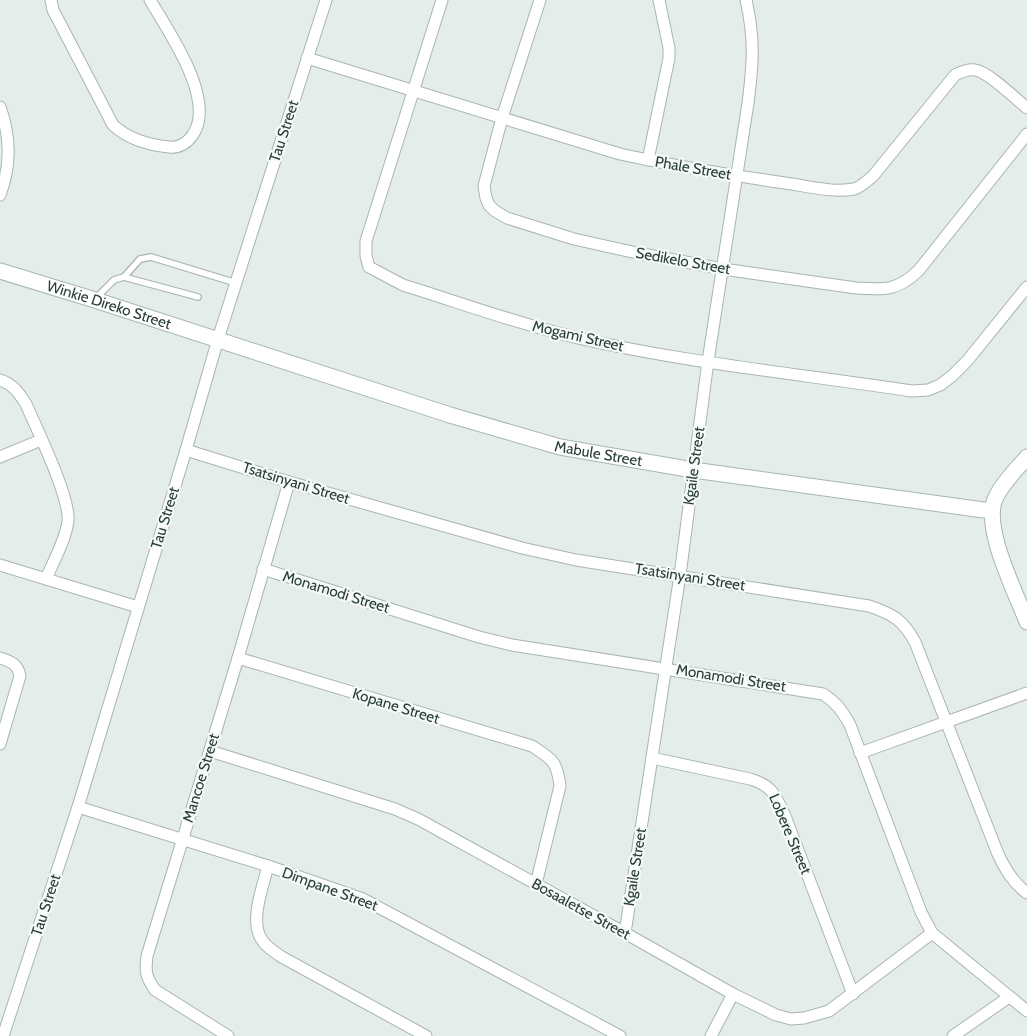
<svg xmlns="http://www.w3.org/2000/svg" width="1027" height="1036" font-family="Cabin,sans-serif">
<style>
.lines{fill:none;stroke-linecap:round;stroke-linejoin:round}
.lane-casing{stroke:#a8b5b1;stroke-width:8}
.street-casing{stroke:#a8b5b1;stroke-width:13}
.secondary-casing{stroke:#a4b7b3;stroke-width:17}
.lane{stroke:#fff;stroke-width:5.5}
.street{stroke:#fff;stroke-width:11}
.secondary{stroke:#fff;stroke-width:15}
.labels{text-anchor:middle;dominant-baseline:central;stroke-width:4.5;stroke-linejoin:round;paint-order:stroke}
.street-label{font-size:15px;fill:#263d39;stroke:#f5f9f8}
</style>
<rect width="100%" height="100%" fill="#e5edea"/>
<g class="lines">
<g class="lane-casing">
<g id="lane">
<path d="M124 277 140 259 151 257 236 283"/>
<path d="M96 298 114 280 124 277 198 297"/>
</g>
</g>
<g class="street-casing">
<g id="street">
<path d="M51 0 53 10 113 125C128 139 149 145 169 147 178 148 186 144 192 136 218 101 168 31 150 0"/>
<path d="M442 0 366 241V256L369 267 403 285C461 303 518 324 578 338 687 363 800 374 912 391L928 390 940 385 952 376 967 361 1027 287"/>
<path d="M540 0 502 118 484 186 486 198 489 205 495 211 507 218 574 239 637 253 723 269 856 288C884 290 898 291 919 270L1027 134"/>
<path d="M307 58 620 154C675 166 730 175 785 183 807 186 833 193 854 189 861 187 867 181 873 176L955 75C961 72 968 69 975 70 987 71 1016 99 1027 108"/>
<path d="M0 107C11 137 11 166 0 195"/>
<path d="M648 160 669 58V48L659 0"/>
<path d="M0 380C13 384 19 393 26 404 37 430 70 496 68 521 66 539 53 562 46 579"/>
<path d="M186 450 289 482 522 548 576 560 869 606C893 614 903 620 915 642L998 854C1005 869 1013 883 1027 893"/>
<path d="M0 457 41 440"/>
<path d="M0 565 138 607"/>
<path d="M263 569 479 637 512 645 823 694C836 702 843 712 850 725L921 912 932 933 1027 1011"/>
<path d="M0 658C10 661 18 664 20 676L0 744"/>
<path d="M238 658 532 746C552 759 557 761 560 786L536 884"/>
<path d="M210 751 395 809 418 819 625 933 733 994 776 1015 791 1019 804 1018 829 1011 932 933"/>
<path d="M860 753 1027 693"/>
<path d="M652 758 750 779C773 786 775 795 785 816L853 994"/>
<path d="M78 807 268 866 363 899 620 1036"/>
<path d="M268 866C263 886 249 922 262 940 266 947 274 951 280 956L426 1036"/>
<path d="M625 933 680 575 708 361 748 103C753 64 755 39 746 0"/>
<path d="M3 1036 78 807 186 450 218 339 326 0"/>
<path d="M228 1036 155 990C146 977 145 972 147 956L238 658 289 482"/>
<path d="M711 1036 733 994"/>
<path d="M953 1036 1009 997"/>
</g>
</g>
<g class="secondary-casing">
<g id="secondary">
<path id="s1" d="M0 271 95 300 450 415 560 447 693 470 991 511"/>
<path d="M1027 457C1017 469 1003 482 996 497 981 525 1016 593 1027 622"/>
</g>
</g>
<use href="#lane" class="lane"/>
<use href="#street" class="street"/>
<use href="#secondary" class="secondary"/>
</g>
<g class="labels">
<g class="street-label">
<text transform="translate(284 131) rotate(-72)">Tau Street</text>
<text transform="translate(693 168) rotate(10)">Phale Street</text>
<text transform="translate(683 261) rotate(10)">Sedikelo Street</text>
<text stroke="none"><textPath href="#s1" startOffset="114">Winkie Direko Street</textPath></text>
<text transform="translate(578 336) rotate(13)">Mogami Street</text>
<text stroke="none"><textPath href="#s1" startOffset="626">Mabule Street</textPath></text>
<text transform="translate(694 466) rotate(-82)">Kgaile Street</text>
<text transform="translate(296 483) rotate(17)">Tsatsinyani Street</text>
<text transform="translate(165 518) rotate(-73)">Tau Street</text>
<text transform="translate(690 577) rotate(9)">Tsatsinyani Street</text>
<text transform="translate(336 592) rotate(17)">Monamodi Street</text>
<text transform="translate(731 678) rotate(9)">Monamodi Street</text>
<text transform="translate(396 706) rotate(17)">Kopane Street</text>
<text transform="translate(201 778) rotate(-73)">Mancoe Street</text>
<text transform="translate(790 834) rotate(67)">Lobere Street</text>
<text transform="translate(635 867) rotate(-81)">Kgaile Street</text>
<text transform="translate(330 889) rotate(20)">Dimpane Street</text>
<text transform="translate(46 905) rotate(-72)">Tau Street</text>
<text transform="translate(581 909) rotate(29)">Bosaaletse Street</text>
</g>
</g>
</svg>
